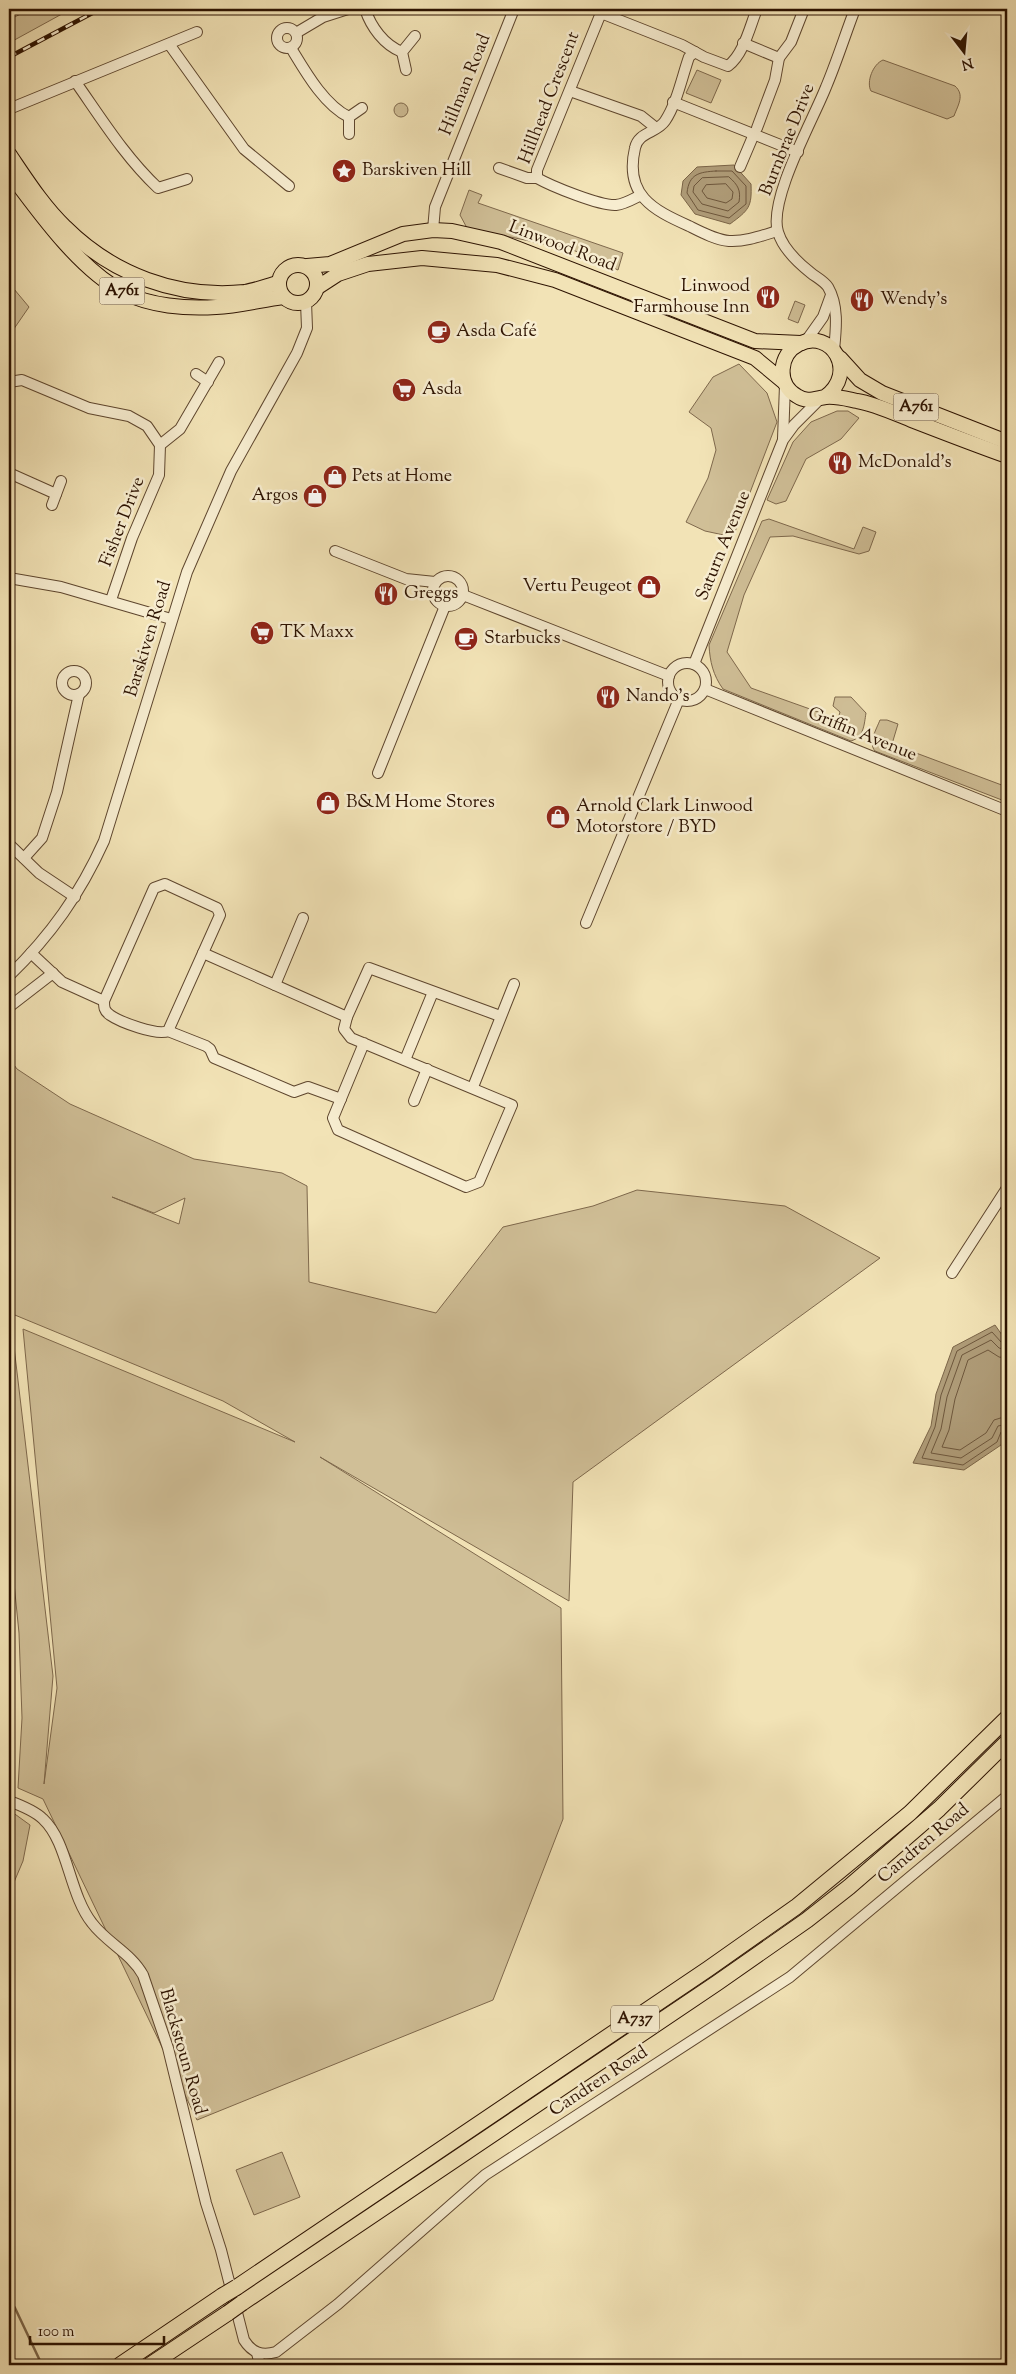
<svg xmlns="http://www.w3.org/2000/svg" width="1016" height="2374" font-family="'Sorts Mill Goudy',serif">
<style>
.green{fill:#d0bf97;stroke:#7e684c;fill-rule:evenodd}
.water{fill:#af9c78;stroke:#7b6548}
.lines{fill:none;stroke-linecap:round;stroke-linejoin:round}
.shore{stroke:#6e573c;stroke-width:1}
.stream{stroke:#7b6548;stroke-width:2.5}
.minor-casing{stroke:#5e462e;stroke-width:12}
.major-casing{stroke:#2c1200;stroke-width:16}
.highway-casing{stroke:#2c1200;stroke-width:17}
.minor{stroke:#f7edd0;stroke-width:10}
.major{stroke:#f2e3b6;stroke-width:14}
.highway{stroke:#f2e3b6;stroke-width:15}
.rail-casing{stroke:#2c1200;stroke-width:4.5}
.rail{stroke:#f7edd0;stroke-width:2.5;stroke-dasharray:8;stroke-linecap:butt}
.highway-bridge-casing{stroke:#2c1200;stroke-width:17;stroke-linecap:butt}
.highway-bridge{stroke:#f2e3b6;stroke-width:15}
.labels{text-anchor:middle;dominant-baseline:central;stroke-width:5;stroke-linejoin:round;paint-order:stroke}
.shield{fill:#f7edd0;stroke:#69543e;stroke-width:1}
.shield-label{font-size:16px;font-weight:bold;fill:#2c1200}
.street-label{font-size:18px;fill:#2c1200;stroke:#f7edd0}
.poi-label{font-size:18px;fill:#2c1200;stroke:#f7edd0;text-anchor:start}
</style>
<rect width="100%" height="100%" fill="#f2e3b6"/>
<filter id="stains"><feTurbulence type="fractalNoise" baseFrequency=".004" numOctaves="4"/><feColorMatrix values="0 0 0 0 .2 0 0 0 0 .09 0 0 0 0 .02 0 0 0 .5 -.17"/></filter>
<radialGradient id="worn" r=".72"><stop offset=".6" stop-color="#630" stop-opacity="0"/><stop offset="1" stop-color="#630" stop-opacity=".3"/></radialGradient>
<g class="green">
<path d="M30 9H71L9 43V20Z"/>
<path d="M883 60 955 86C965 95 958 105 954 116L947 119 871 91C866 82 873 64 883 60Z"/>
<path d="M697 70 721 80 711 103 686 93Z"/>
<circle cx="401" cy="110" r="7"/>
<path d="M469 190 482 195 478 203 623 253 618 270 573 250 467 228 460 215Z"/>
<path d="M9 283 29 307 9 336Z"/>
<path d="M795 301 805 305 798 323 788 319Z"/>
<path d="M739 364 767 393 777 422 733 537 705 531 686 522 708 478 716 450 711 428 689 412 713 377Z"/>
<path d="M837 411H848L859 418 841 439 806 459 786 501 776 504 767 500 793 442 811 422Z"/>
<path d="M769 519 854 549 863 527 876 532 869 551 859 554 793 536 770 537 744 595 727 652 751 688 838 719 840 712 833 706 835 697H851L866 713C864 725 864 737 851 741L723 689C713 675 710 662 709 645L762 521Z"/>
<path d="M880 720H887L898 724 892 744 1007 787V802L875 751C868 743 876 730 880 720Z"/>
<path d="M9 1058 17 1069 70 1104 194 1159 282 1173 307 1186 309 1282 436 1313 503 1227 593 1206 637 1190 785 1206 880 1258 573 1482 569 1601 320 1457 561 1608 563 1819 493 2000 197 2120 43 1799 18 1788 22 1718 19 1633 9 1533ZM112 1197 154 1213 185 1198 179 1224ZM10 1313 223 1401 295 1442 23 1329 57 1688 44 1784 53 1676Z"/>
<path d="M12 1812 30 1825 23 1861 9 1894V1821Z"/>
<path d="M282 2152 300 2197 254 2215 236 2170Z"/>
</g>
<g class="water">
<path d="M734 165 751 184C752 207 749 210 730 224L695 214 681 195 683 181 697 167Z"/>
<path d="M995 1325 1007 1342V1430L1001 1445 964 1470 913 1463 931 1426 936 1394 953 1347Z"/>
</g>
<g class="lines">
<g class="shore">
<path d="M716 171H732L746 186V204L729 218 698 210 687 193C689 174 699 172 716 171Z"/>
<path d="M729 177C738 185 741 190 739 202L728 211 702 204 693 192 694 186 702 178Z"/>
<path d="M726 184 733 192 732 199 726 203 707 198 702 191 706 185Z"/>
<path d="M1007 1344 1002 1343 992 1332 957 1351 941 1395 935 1427 922 1458 963 1465 997 1442 1001 1432 1007 1430"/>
<path d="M1007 1350 999 1348 991 1340 962 1355 947 1397 941 1429 931 1453 961 1458 992 1438 998 1426 1007 1424"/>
<path d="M1007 1358 999 1357 988 1350 968 1360 955 1399 949 1430 942 1447 960 1450 986 1433 994 1420 1007 1416"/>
</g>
<path class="stream" d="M9 2299 15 2308 42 2365"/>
<g class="minor-casing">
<g id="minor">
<path d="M365 9C371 27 384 45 402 52"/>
<circle cx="287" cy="38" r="10"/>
<path d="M296 33 323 17 348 9"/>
<path d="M743 43 779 58"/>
<path d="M169 44 244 149 289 186"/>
<path d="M291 48C305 71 324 105 349 117"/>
<path d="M695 52 689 57C682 77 677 103 665 121 657 133 638 132 635 148 624 195 653 210 689 226 701 232 716 240 729 241 745 242 761 236 777 231"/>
<path d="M406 70 402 52 415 36"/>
<path d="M75 81C101 118 125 157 158 188L187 179"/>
<path d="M570 91 641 116 656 128"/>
<path d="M673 102 798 152"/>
<path d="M9 109 197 32"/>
<path d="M757 128 775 80 779 58 791 42 804 9"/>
<path d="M349 134V117L362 108"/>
<path d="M740 167 754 134"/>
<path d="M499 168 527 178H537C551 186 600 206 616 205 625 204 633 199 641 195"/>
<path d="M537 178V170L601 13 682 45 704 57 728 66C744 54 750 26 757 9"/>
<path d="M433 230 435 207 514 9"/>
<path d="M806 341 823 317 831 295"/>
<path d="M834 350C836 330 839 306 828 287 824 281 816 277 811 273 797 262 783 249 778 232 768 200 813 120 826 87 837 61 845 35 855 9"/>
<path d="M196 374 208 382"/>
<path d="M9 382 22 380 89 408 129 416 147 426 160 445 159 475 132 538 111 600"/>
<path d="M783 439 785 385"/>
<path d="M160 445 180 429 219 362"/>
<path d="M9 473 56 494"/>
<path d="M52 505 61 481"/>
<path d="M335 551 406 579 435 582"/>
<circle cx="448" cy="591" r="15"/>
<path d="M9 578 61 587 171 619"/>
<path d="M463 595 669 676"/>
<circle cx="687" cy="682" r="19"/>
<path d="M694 664 783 440 794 425 820 399"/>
<circle cx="74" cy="683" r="12"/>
<path d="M705 689 1007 811"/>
<path d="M378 773 445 606"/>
<path d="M9 844 39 873 75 897"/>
<path d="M24 858 42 838 57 792 79 694"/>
<path d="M165 884 217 908 220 915 168 1031C157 1036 120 1022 110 1015 104 1011 104 1007 104 1001L154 888Z"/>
<path d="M586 923 679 699"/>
<path d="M31 953 62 982 104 1001"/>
<path d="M203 953 347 1017"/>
<path d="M9 976C51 935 80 894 104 841L187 572 231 471 297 353 307 328 306 302"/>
<path d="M275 985 303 918"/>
<path d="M9 1007 53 973"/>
<path d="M168 1031 206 1046 210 1049 214 1058 294 1092 308 1087 341 1099"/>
<path d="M364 1043 333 1118 338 1130 466 1187 479 1182 512 1105 351 1038 344 1029 347 1017 369 968 500 1016"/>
<path d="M405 1060 433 992"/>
<path d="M473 1087 514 984"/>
<path d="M414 1101 427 1069"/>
<path d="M952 1273 1007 1188"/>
<path d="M9 1801C20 1805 35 1811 43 1819 68 1842 69 1894 92 1923 107 1943 131 1953 143 1975L168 2048 206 2203 221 2250 244 2340C252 2353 262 2356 276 2352L338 2304 485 2175 790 1977 1007 1796"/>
<path d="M257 2353 260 2365"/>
</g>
</g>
<g class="major-casing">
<g id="major">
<path d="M9 154C26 179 43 206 65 227 112 274 177 299 245 292 256 290 267 286 278 283"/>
<path d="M9 172C38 211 79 269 123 292 150 306 186 309 216 307 238 306 261 300 283 297"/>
<circle cx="298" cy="284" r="19"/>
<path d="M307 266 330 264 403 234 433 230 452 231 501 242 755 341 801 343"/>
<path d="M318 287 338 274 368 264 422 258 497 265 555 280 755 358 784 382"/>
<path d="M840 358 860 380 882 393 1007 442"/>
<path d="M825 397C859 372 831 328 799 344 779 354 776 384 797 396 807 403 816 398 826 397 836 396 847 399 857 401 876 404 896 414 914 421 945 433 976 445 1007 456"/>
</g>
</g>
<g class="highway-casing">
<g id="highway">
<path d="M237 2287 708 1969 796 1907 910 1813 1007 1718"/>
<path d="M242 2303 717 1983 807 1920 849 1887 939 1809 1007 1742"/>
<path d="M120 2365 222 2296"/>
<path d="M150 2365 228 2313"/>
</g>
</g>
<use href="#minor" class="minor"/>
<use href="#major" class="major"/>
<use href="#highway" class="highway"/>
<g class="rail-casing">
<path id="rail" d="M9 57 100 9"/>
</g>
<use href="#rail" class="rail"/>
<g class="highway-bridge-casing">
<g id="highway-bridge">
<path d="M222 2296 237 2287"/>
<path d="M228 2313 242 2303"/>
</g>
</g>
<use href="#highway-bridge" class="highway-bridge"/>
</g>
<defs>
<g id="sight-disc" transform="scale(1.25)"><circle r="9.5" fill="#8f2418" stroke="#f7edd0"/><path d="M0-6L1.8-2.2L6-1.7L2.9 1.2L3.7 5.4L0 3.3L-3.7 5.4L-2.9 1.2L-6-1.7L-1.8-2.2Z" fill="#fff"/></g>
<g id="restaurant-disc" transform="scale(1.25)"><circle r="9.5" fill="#8f2418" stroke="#f7edd0"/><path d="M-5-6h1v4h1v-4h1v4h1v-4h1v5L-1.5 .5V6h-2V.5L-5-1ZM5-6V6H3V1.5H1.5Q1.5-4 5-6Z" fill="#fff"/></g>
<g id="cafe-disc" transform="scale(1.25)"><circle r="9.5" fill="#8f2418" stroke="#f7edd0"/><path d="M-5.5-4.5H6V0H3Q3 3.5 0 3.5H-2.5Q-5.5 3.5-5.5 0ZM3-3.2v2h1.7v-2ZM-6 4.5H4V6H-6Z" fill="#fff"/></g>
<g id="supermarket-disc" transform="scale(1.25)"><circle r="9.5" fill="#8f2418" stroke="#f7edd0"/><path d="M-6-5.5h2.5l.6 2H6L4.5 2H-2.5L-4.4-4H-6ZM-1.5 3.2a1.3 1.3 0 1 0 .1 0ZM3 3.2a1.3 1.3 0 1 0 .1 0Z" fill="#fff"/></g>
<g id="shop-disc" transform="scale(1.25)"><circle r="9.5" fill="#8f2418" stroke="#f7edd0"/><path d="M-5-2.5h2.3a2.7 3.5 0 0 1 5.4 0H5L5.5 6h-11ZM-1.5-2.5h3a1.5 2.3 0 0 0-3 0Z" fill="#fff"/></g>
</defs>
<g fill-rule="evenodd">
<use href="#sight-disc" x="344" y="171"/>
<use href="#restaurant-disc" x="768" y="297"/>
<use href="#restaurant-disc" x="862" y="300"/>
<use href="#cafe-disc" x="439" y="332"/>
<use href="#supermarket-disc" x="404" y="390"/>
<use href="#restaurant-disc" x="840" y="463"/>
<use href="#shop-disc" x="335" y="477"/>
<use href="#shop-disc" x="315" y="496"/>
<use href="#shop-disc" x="649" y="587"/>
<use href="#restaurant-disc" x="386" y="594"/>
<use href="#supermarket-disc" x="262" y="633"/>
<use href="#cafe-disc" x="466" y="639"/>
<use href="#restaurant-disc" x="608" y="697"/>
<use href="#shop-disc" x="328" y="803"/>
<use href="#shop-disc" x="558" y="817"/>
</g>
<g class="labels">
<g class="shield">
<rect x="99.5" y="277.5" width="45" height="27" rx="4"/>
<rect x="893.5" y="393.5" width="45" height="27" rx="4"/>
<rect x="611" y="2005.5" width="48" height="27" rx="4"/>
</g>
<g class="shield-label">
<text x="122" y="291">A761</text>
<text x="916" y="407">A761</text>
<text x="635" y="2019">A737</text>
</g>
<g class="street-label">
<text transform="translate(466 85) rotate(-68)">Hillman Road</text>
<text transform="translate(550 98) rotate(-69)">Hillhead Crescent</text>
<text transform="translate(788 140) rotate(-68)">Burnbrae Drive</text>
<text transform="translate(562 247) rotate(21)">Linwood Road</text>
<text transform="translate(123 522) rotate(-69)">Fisher Drive</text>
<text transform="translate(724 546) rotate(-68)">Saturn Avenue</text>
<text transform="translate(149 639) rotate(-73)">Barskiven Road</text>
<text transform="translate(862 735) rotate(22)">Griffin Avenue</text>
<text transform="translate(924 1844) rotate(-40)">Candren Road</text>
<text transform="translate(182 2052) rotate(74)">Blackstoun Road</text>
<text transform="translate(599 2082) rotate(-33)">Candren Road</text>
</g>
<g class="poi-label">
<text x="362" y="171">Barskiven Hill</text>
<text x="750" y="287" text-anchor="end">Linwood<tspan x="750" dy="21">Farmhouse Inn</tspan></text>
<text x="880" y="300">Wendy's</text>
<text x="456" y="332">Asda Café</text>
<text x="422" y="390">Asda</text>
<text x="858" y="463">McDonald's</text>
<text x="352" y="477">Pets at Home</text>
<text x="298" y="496" text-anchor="end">Argos</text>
<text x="632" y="587" text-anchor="end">Vertu Peugeot</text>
<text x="404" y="594">Greggs</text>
<text x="280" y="633">TK Maxx</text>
<text x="484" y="639">Starbucks</text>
<text x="626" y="697">Nando's</text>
<text x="346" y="803">B&amp;M Home Stores</text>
<text x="576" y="807">Arnold Clark Linwood<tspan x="576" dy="21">Motorstore / BYD</tspan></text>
</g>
</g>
<rect width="1016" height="2374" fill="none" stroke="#f2e3b6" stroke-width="30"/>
<rect x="10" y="10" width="996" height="2354" fill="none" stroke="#2c1200" stroke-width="2.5"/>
<rect x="15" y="15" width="986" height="2344" fill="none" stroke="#2c1200"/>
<g transform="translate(964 52) rotate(164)" stroke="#f7edd0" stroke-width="4" paint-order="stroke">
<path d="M0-4L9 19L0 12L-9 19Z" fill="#2c1200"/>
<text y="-8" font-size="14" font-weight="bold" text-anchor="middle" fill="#2c1200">N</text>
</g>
<path d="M30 2336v8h134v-8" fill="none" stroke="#2c1200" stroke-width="2.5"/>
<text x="38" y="2336" font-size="15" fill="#2c1200" stroke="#f7edd0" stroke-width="4" paint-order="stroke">100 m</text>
<rect width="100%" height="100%" filter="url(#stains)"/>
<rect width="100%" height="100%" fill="url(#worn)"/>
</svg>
